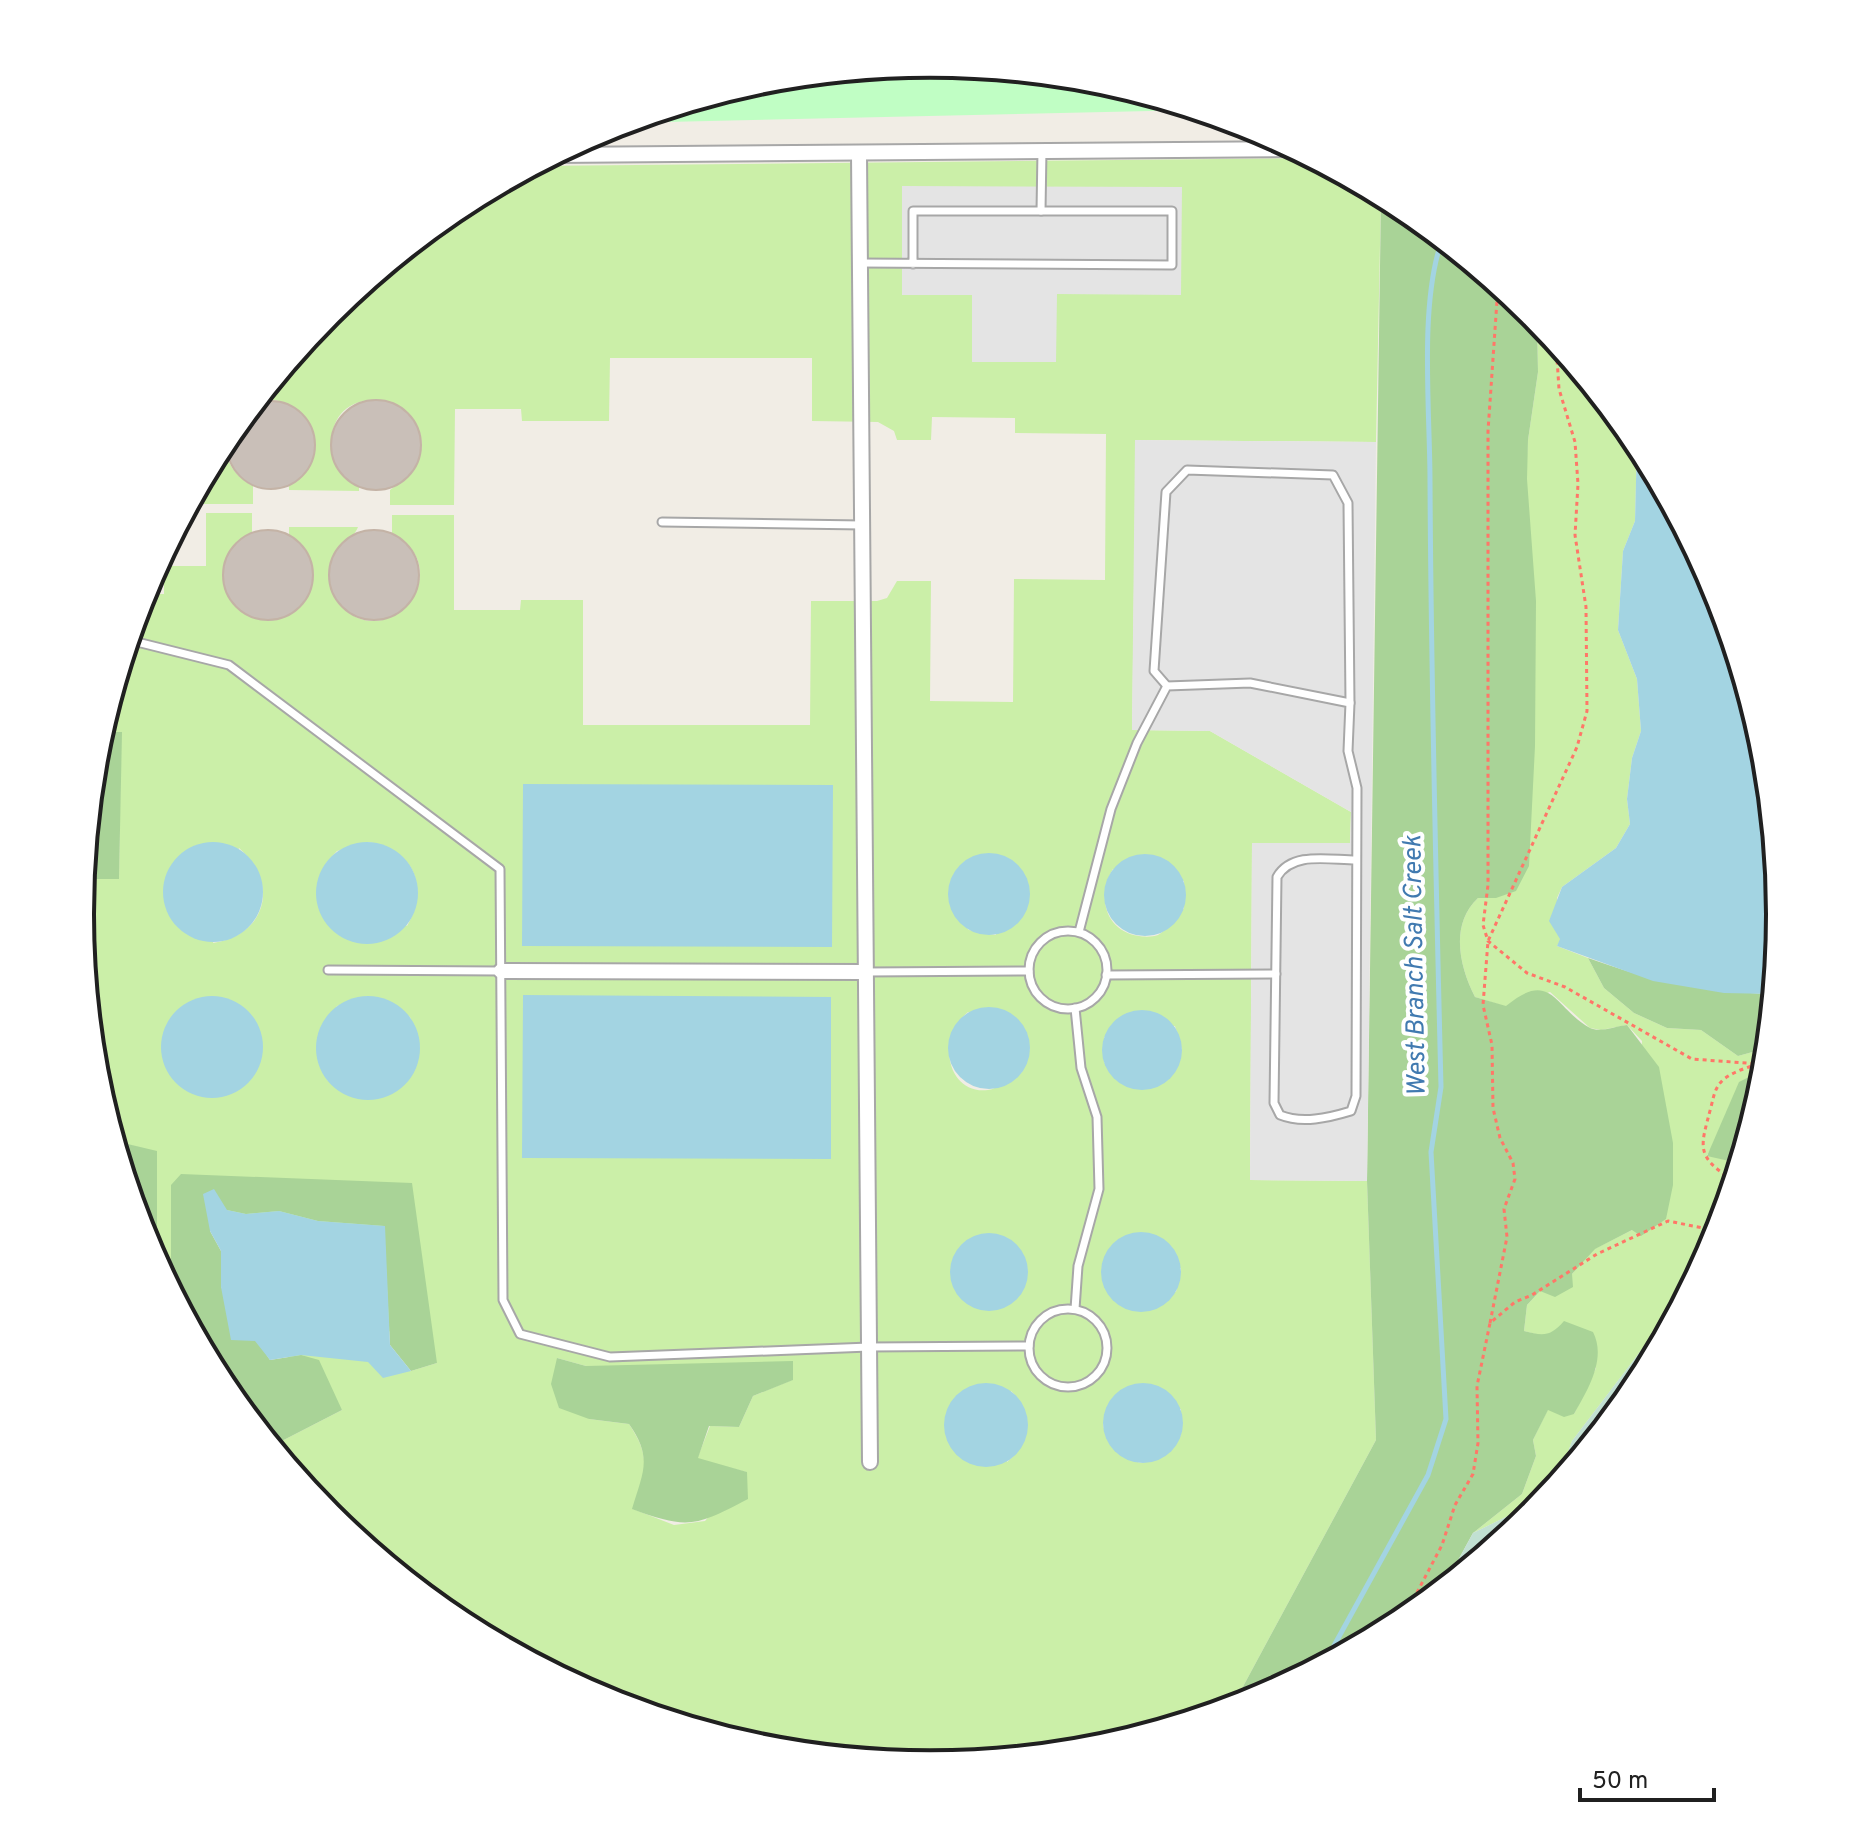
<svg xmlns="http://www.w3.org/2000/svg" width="1860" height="1828" font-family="Overpass,sans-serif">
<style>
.grass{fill:#cbefa8;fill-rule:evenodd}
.forest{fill:#a9d397}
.wetland{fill:#c1e0d2}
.park{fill:#c0fec4}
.parking{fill:#e4e4e4}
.water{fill:#a3d4e2}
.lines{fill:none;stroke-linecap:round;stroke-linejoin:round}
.stream{stroke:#a3d4e2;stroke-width:5}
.building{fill:#c9bfb8;stroke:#c4b3a6;stroke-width:2}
.lane-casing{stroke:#a7a7a7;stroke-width:11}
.street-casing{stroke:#a7a7a7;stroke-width:18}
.path{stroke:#ff7768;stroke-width:3;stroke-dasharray:4 4;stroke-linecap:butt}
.lane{stroke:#fff;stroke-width:7}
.street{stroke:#fff;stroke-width:14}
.labels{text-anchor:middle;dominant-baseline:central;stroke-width:8;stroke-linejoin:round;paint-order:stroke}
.water-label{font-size:26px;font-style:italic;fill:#417ab0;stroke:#fff}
.rim{fill:none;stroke:#202020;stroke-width:4}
</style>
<rect width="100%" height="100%" fill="#f1ede5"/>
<g class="grass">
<path d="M1311 158 1381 196 1376 442 1136 440 1132 730 1210 731 1351 812 1350 843H1252L1250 1180 1367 1181 1376 1440 1232 1707 1095 1748 930 1764 764 1748 604 1699 457 1620 329 1515 272 1446 342 1410 221 1287 411 1371 437 1363 171 1185V1289L157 1261 156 1152 115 1141C91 1063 75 960 83 879H119L121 732H101L143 594H164V566H206V513H252V533C236 541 225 553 224 571 223 586 229 600 241 609 290 646 344 575 289 535V527H358C352 542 334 547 330 566 327 580 331 596 341 606 389 656 460 568 392 534V515H454V610H520L521 600H583V725H810L811 601H877L887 598 897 581H931L930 701 1013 702 1014 579 1105 580 1106 434 1015 433V418L932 417 931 440H897L894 431 878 422 812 421V358H610L609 421H522L521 409H455L454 505H390V490C485 423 336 354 331 443 330 463 342 478 359 486V491L289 490V484C312 473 316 451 311 428 299 408 280 394 256 402L329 313 458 207 535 166ZM1182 188 972 361V295ZM368 842C413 849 430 886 407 926L326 863 337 851ZM239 848C279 883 268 934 213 943ZM965 861 996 935 969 930C946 911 943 883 965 861ZM1113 869 1184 881V908C1177 916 1167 930 1158 935 1153 937 1144 937 1139 936 1104 931 1097 895 1113 869ZM368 996 410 1017 420 1048 328 1081C308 1048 321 1037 337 1006ZM968 1012 1030 1048 1022 1072C1013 1077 999 1088 988 1090 948 1095 935 1040 968 1012ZM1175 1026 1182 1050 1104 1063V1037ZM1181 1268 1176 1292 1102 1279ZM557 1358 586 1366 792 1380 753 1396 739 1427 710 1426 697 1459 746 1472 705 1521 674 1525 633 1509C644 1471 653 1460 629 1424L589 1419ZM1011 1391C1034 1414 1032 1441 1007 1462ZM1181 1409V1435L1143 1463C1119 1459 1106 1446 1103 1423Z"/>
<path d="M1537 321 1637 444 1635 521 1623 551 1618 630 1637 679 1641 731 1632 758 1627 799 1630 824 1616 848 1562 887 1557 898 1561 939 1557 946 1588 958 1604 988 1634 1013 1667 1028 1701 1030 1738 1056 1767 1048 1765 1069 1707 1155 1738 1163 1715 1240 1662 1339 1649 1340 1572 1441 1557 1483 1545 1498 1473 1533 1522 1494 1536 1456 1533 1440 1548 1409 1574 1414 1596 1368 1555 1331 1543 1336 1524 1331 1527 1305 1540 1291 1572 1274 1594 1249 1632 1230 1642 1041 1627 1025 1601 1030 1590 1028 1550 992 1507 1007 1475 997C1459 966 1450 924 1478 898L1496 897 1528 440 1538 372Z"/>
<path d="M225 440C225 461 234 476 253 486V504H190Z"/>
</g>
<g class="forest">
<path d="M1381 196 1403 208 1537 321 1538 372 1528 440 1527 479 1536 601 1535 746 1529 866 1516 891 1496 898H1478C1450 924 1459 966 1475 997L1506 1006C1552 968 1554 1008 1590 1028 1600 1033 1616 1026 1627 1025L1659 1067 1673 1143V1185L1666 1219 1641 1236 1632 1230 1595 1249 1572 1274 1573 1287 1555 1297 1540 1291 1527 1305 1524 1331C1543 1336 1550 1337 1564 1321L1593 1332C1607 1359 1587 1391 1574 1414L1564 1417 1548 1410 1533 1440 1536 1456 1522 1494 1473 1533 1444 1586 1402 1621 1255 1699 1232 1707 1376 1440 1367 1181Z"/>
<path d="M101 732H122L119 879H83L96 748Z"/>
<path d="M1588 958C1655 982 1700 992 1772 994L1767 1048 1738 1056 1701 1030 1667 1028 1634 1013 1604 988Z"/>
<path d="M1765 1069 1738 1163 1707 1156 1739 1082Z"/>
<path d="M115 1141 157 1151V1261L145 1239Z"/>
<path d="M181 1174 412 1183 437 1363 411 1371 390 1345 384 1226 318 1221 279 1211 246 1214 227 1210 210 1231 221 1251V1287L270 1360 301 1355 319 1360 342 1410 272 1446 223 1386 171 1289V1185Z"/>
<path d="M557 1358 586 1366 793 1361V1380L753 1396 739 1427 709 1426 698 1458 747 1472 748 1499C696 1526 689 1530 632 1509 643 1472 653 1458 629 1424L589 1419 559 1408 551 1384Z"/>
</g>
<g class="wetland">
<path d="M1662 1339 1636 1387 1557 1483 1572 1441 1649 1340Z"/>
<path d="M1545 1498 1531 1515 1444 1586 1473 1533Z"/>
</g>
<path class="park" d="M930 64 1096 80 1195 110 622 123 765 80Z"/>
<g class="parking">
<path d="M902 186 1182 187 1181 295 1057 294 1056 362H972V295H902Z"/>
<path d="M1135 440 1376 442 1367 1181 1250 1180 1252 843H1350L1351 812 1210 731 1132 730Z"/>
</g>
<g class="water">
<path d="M1637 442 1715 589 1764 749 1780 914 1772 994 1724 993 1653 981 1557 946 1560 939 1549 921 1562 887 1616 848 1630 824 1627 799 1632 758 1641 731 1637 679 1618 630 1623 551 1635 521Z"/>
<path d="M523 784 833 785 832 947 522 946Z"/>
<circle cx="213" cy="892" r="50"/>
<circle cx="367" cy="893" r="51"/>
<circle cx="989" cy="894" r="41"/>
<circle cx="1145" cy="895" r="41"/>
<path d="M523 995 831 997V1159L522 1158Z"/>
<circle cx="212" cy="1047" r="51"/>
<circle cx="368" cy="1048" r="52"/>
<circle cx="989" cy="1048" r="41"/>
<circle cx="1142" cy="1050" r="40"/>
<path d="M214 1189 227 1210 246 1214 279 1211 318 1221 385 1226 390 1345 411 1371 383 1378 368 1362 301 1355 270 1360 255 1341 231 1340 221 1287V1251L210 1231 203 1194Z"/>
<circle cx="1141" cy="1272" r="40"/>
<circle cx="989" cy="1272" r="39"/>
<circle cx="1143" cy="1423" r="40"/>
<circle cx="986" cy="1425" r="42"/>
</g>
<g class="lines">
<path class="stream" d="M1325 1662 1428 1475 1446 1419 1431 1152 1441 1087C1436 885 1431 683 1430 481 1430 411 1419 304 1442 240"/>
</g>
<g class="building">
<circle cx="376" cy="445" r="45"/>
<circle cx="271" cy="445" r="44"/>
<circle cx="374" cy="575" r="45"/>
<circle cx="268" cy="575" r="45"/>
</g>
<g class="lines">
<g class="lane-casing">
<g id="lane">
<path d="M1041 211 1042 150"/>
<path d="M860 263 1172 265V211H913V264"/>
<path d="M662 522 862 525"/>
<path d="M129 640 229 665 500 869 503 1300 520 1334 610 1357 869 1347 1029 1346"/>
<path d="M1167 686 1154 671 1166 492 1187 470 1333 475 1348 503 1350 703"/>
<circle cx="1068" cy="970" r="39"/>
<path d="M1079 932 1111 809 1137 743 1167 686 1250 683 1350 703 1348 751 1357 788 1356 1096 1351 1111C1328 1118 1302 1124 1280 1115L1274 1103 1277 877C1292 851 1329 860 1356 860"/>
<path d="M328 970 501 971"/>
<path d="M866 972 1029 971"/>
<path d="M1106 975 1276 974"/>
<circle cx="1068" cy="1348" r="39"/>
<path d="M1075 1309 1078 1266 1099 1189 1097 1117 1081 1068 1075 1008"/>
</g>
</g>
<g class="street-casing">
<g id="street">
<path d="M859 154 870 1462"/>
<path d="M555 155 1293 149"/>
<path d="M501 971 866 972"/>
</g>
</g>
<g class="path">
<path d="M1498 286 1488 431V885L1483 925 1488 941 1527 973 1565 987 1692 1059 1759 1064"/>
<path d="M1733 1180C1694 1156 1701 1146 1711 1107 1714 1095 1715 1087 1724 1079 1736 1070 1752 1066 1765 1062"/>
<path d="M1490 1323 1507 1237 1504 1209 1515 1179 1513 1163 1500 1138 1493 1108 1492 1045 1483 1005 1488 941 1577 747 1587 711 1586 607 1575 535 1578 484 1575 442 1559 389 1556 343"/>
<path d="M1402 1621 1442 1545 1455 1505 1473 1474 1478 1443 1477 1386 1490 1323 1515 1302 1532 1295 1597 1254 1668 1221 1718 1231"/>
</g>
<use href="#lane" class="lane"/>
<use href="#street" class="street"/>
</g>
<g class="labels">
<g class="water-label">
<text transform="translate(1416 966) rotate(-91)">West Branch Salt Creek</text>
</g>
</g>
<path d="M0 0H1860V1828H0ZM94 914a836 836 0 1 1 1672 0a836 836 0 1 1-1672 0Z" fill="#fff" fill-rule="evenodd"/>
<path class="rim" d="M94 914a836 836 0 1 1 1672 0a836 836 0 1 1-1672 0Z"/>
<path d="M1580 1788v12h134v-12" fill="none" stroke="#202020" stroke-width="4"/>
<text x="1592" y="1788" font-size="24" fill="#202020" stroke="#ffffff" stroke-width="6" paint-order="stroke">50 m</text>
</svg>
